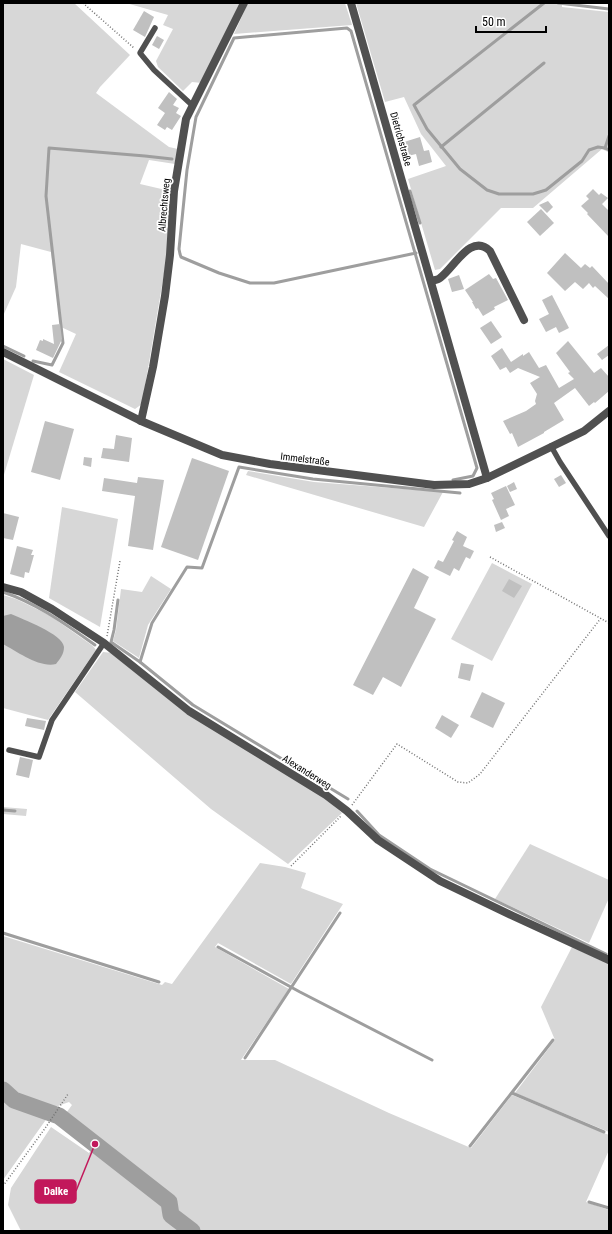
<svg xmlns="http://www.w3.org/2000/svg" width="612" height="1234" font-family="'Roboto Condensed',sans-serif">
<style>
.green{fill:#d7d7d7}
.water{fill:#9e9e9e}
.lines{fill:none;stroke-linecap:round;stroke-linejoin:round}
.stream{stroke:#9e9e9e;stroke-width:3}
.river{stroke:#9e9e9e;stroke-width:17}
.building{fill:#c0c0c0}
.path{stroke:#727272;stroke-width:1.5;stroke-dasharray:1 2;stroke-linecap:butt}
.lane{stroke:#505050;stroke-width:5.5}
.street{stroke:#505050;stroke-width:8}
.labels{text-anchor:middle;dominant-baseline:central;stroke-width:3.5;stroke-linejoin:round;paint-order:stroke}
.street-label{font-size:10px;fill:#000;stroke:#fff}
.leader{fill:none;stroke:#c2185b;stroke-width:1.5}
.callout-dot{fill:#c2185b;stroke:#fff;stroke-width:1.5}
.callout{fill:#c2185b;stroke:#c2185b;stroke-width:1.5}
.callout-label{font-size:11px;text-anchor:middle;font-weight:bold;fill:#fff}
</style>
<rect width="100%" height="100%" fill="#fff"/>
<g class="green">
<path d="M3 3H74L130 55 100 87 96 93 169 147 178 149 175 164 149 160 140 184 170 191 167 256 142 404 135 409 59 372 76 334 61 327 51 252 21 244 16 287 3 316Z"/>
<path d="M126 3H241L202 83 192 82 183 91 158 67 156 61 173 29 163 25 168 15Z"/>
<path d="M248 3H345L352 25 234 34Z"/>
<path d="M356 3H562V7L609 12V149L608 152 602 149 533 208H501L440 269 435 270 408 179 446 166 421 134 404 97 385 102Z"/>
<path d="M3 359 34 375 3 478Z"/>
<path d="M248 471 314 482 443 492 424 527 246 475Z"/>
<path d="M62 507 118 519 100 627 49 598Z"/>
<path d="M492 563 532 584 492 661 451 639Z"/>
<path d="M151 576 171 589 148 625 139 658 113 641 116 630 121 589 142 592Z"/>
<path d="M3 595 16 599 49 615 93 646 96 650 48 720 3 708Z"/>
<path d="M103 652 113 653 138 674 324 797 342 813 288 864 211 809 75 692Z"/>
<path d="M3 807 27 809 26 816 3 814Z"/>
<path d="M530 844 609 880V898L589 943 495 899Z"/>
<path d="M260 863 285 867 306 873 301 888 343 904 291 984 218 943 215 947 289 989 241 1060H275L389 1113 471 1148 512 1095 609 1135V1150L586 1202 609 1210V1231H21L8 1205 11 1188 51 1127 89 1153 92 1148 58 1124 72 1105 69 1102 55 1107 3 1180V936L162 985 165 982 172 984Z"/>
<path d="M572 947 609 964V1132L515 1093 555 1040 541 1007Z"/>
</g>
<path class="water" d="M11 614C22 619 63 634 64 647 64 654 60 659 56 664 39 668 18 652 3 644V616Z"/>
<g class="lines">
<g class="stream">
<path d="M544 3 414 105 427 129 460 169 487 190 499 194H533L546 190 582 161 589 150 598 147 605 148 609 150"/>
<path d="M558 3 609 9"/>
<path d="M441 147 544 63"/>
<path d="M605 148 609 136"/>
<path d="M410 191 420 223"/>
<path d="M416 253 274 283H250L219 273 181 257 180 254 179 249 187 170 196 117 234 38 347 28 351 31 477 468 473 476 453 480"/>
<path d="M3 346 24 356"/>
<path d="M33 361 52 365 63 343 46 196 49 148 145 156 172 159"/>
<path d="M3 592C38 604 65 624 95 645"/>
<path d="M118 600 114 630 111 642 140 662 193 705 348 799"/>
<path d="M140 662 152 623 187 567 202 568 239 467 313 479 460 493"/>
<path d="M3 810 15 811"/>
<path d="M357 811 379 835 430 869 606 954"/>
<path d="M3 933 159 982"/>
<path d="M218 947 300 992 432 1060"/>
<path d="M245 1058 340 913"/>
<path d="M512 1093 604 1132"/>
<path d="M470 1146 553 1040"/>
<path d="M589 1202 609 1208"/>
</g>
<path class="river" d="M3 1090 14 1100 59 1116 169 1202 171 1215 192 1231"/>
</g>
<g class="building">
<path d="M144 11 154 17 145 37 133 30Z"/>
<path d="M157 36 164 40 159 49 152 45Z"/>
<path d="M169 92 177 99 173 105 179 108 176 113 181 116 172 130 167 127 165 130 157 125 165 113 158 108Z"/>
<path d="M420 137 424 151 429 150 432 162 419 166 416 154 408 156 404 142Z"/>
<path d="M593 189 599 195 601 193 608 198 602 204 609 211V237L587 214 588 213 581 206 589 199 586 196Z"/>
<path d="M548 201 553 207 547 213 539 205Z"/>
<path d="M541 209 554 223 540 236 527 222Z"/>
<path d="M565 253 581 268 585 264 590 268 592 266 609 284V299L595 286 593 288 589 283 583 289 575 282 565 291 547 273Z"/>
<path d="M489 274 493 279 496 278 508 300 494 307 495 309 483 316 478 308 476 309 472 302H473L465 290Z"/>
<path d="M459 275 464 289 452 292 448 279Z"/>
<path d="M552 295 569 328 559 333 556 327 546 332 539 319 549 314 542 300Z"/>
<path d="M491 321 502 337 491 344 480 328Z"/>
<path d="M60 324 62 339 53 358 36 350 40 340 43 341V339L54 344 52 325Z"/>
<path d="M568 341 594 373 601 368 609 377V391L595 403 594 402 589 406 575 388 554 403 564 420 544 432V433L518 447 512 433 510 434 503 421 526 411 536 404 535 401 537 394 530 383 540 377 518 368 510 373 506 367 500 370 491 356 502 348 511 362 523 354V356L529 352 539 368 546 365 559 388 574 379 568 373 570 372 556 353Z"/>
<path d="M609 345V355L602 360 597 354Z"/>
<path d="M45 421 74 429 60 480 31 472Z"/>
<path d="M116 435 132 438 129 462 101 458 103 448 114 449Z"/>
<path d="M84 457 92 458 91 467 83 465Z"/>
<path d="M192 458 229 471 198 560 161 547Z"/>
<path d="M561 475 566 483 559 487 554 479Z"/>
<path d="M138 477 164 480 153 550 128 546 135 496 102 491 104 478 137 483Z"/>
<path d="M514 482 517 489 510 492 507 486Z"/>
<path d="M506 486 515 505 506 509 509 516 501 520 492 500 494 499 491 493Z"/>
<path d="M3 513 19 517 13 540 3 538Z"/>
<path d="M502 522 505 528 496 532 494 525Z"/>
<path d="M457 531 467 537 463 546 474 551 470 559 466 557 459 571 454 568 450 576 434 568 438 560 443 562 454 541 452 540Z"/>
<path d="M17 546 33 550 31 555H34L29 573 25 572 24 578 10 574Z"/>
<path d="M413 568 429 577 414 608 436 619 401 687 383 677 373 695 353 685Z"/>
<path d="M509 579 522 586 514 598 502 591Z"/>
<path d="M461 663 474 665 470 681 458 678Z"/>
<path d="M482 692 505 703 493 728 470 717Z"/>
<path d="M442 715 459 725 451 738 435 728Z"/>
<path d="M27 718 46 721 44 730 25 726Z"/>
<path d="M20 757 33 760 29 778 16 775Z"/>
</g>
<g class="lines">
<g class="path">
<path d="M83 3 134 48"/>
<path d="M490 557 609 623"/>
<path d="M107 636 120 561"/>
<path d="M352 805 397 744 458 782 468 783 480 774 601 618"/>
<path d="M291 866 341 816"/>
<path d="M3 1186 46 1127 68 1094"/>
</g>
<g class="lane">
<path d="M155 28 140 53 154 70 193 106"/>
<path d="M551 446 560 462 609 536"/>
<path d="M9 750 39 757 52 720 104 643"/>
</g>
<g class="street">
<path d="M351 3 487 478"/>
<path d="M431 281C434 280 438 280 440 278 454 268 471 232 490 251L524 320"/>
<path d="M3 352 141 421 222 455 270 464 434 485 469 484 487 478 584 431 609 411"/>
<path d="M141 421 153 367 165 296 170 255 174 191 186 119 244 3"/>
<path d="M3 587 21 592 52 609 104 643 189 711 326 795 347 811 378 840 440 881 513 916 609 960"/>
</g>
</g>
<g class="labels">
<g class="street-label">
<text transform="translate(401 139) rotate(74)">Dietrichstraße</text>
<text transform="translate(164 205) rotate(-85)">Albrechtsweg</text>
<text transform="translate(305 459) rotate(7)">Immelstraße</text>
<text transform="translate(307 772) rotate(32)">Alexanderweg</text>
</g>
</g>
<path class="leader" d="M95 1144L76 1191"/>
<circle class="callout-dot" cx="95" cy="1144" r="4"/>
<rect class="callout" x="35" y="1180" width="41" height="23" rx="4"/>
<g class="callout-label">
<text x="56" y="1195">Dalke</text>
</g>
<rect width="612" height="1234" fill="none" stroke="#000000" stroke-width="8"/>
<path d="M476 26v6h70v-6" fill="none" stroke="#000000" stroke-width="2"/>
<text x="482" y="26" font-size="12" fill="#000000" stroke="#ffffff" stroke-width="3" paint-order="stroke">50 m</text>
</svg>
